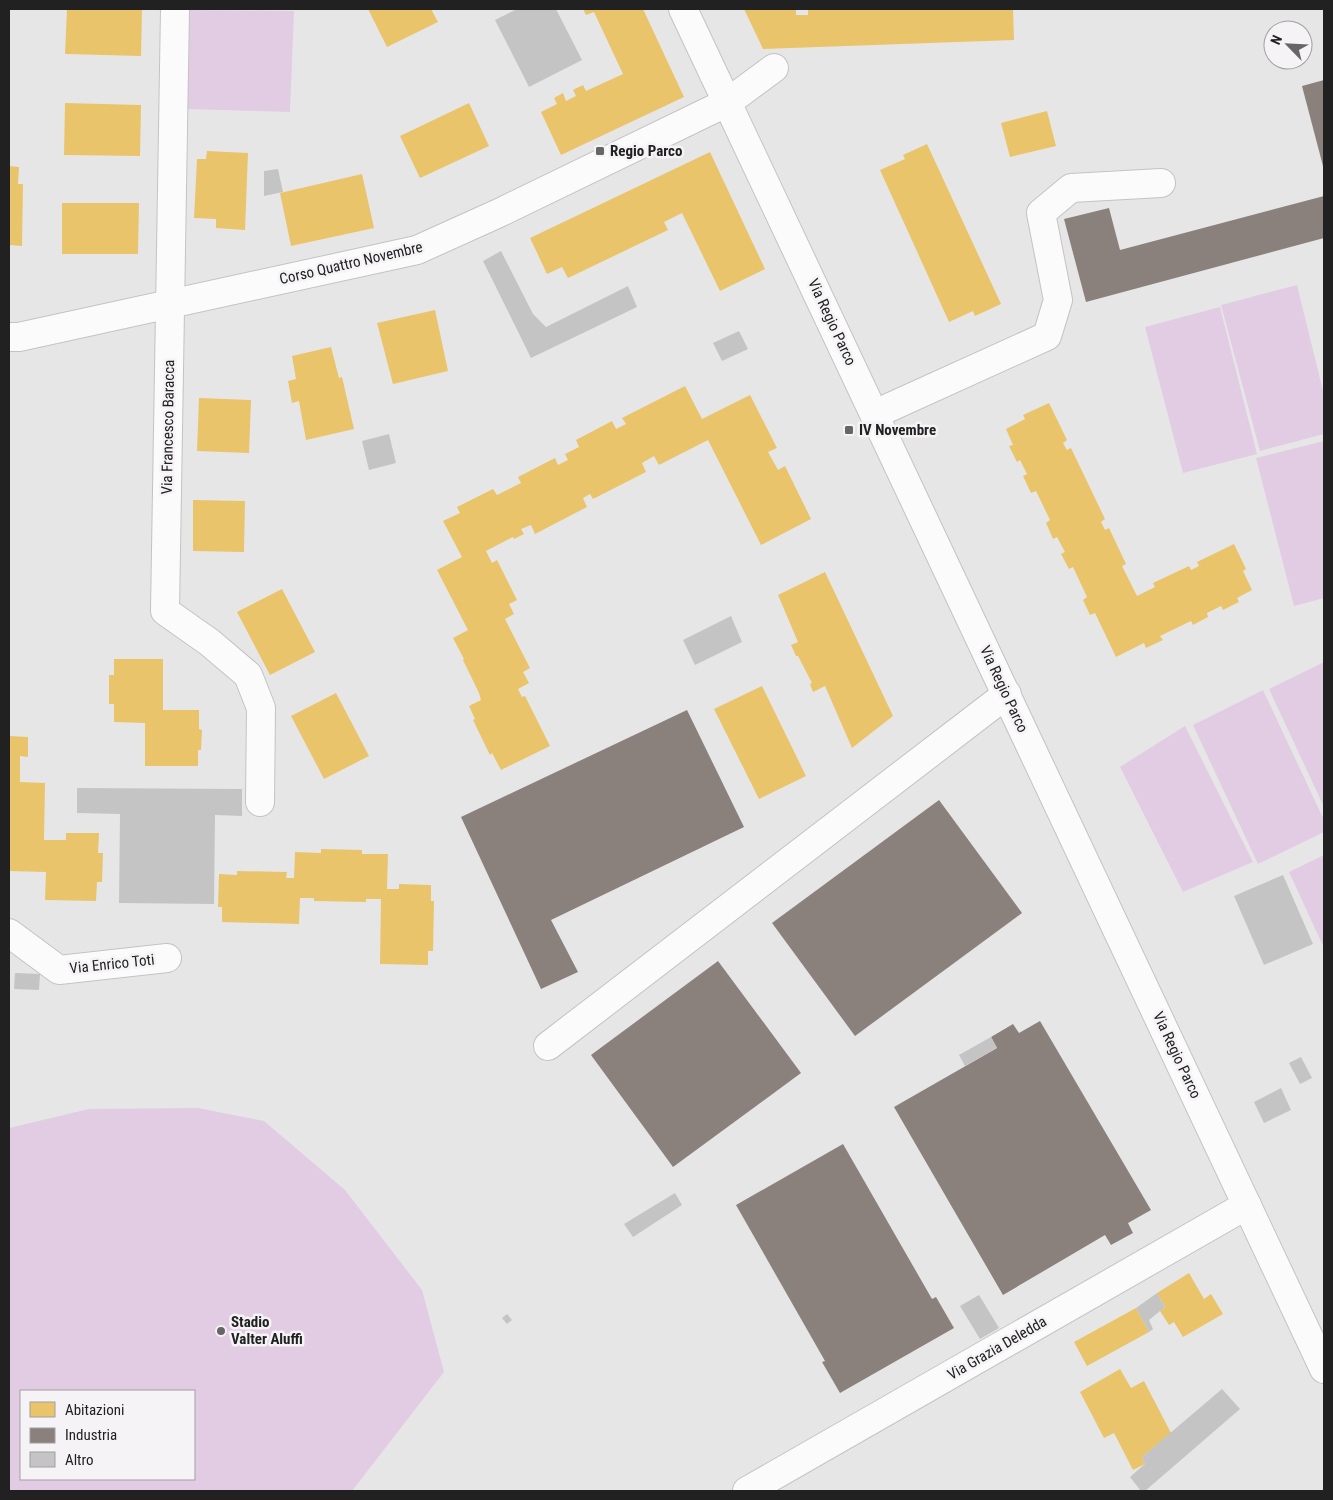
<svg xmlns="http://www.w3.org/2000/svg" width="1333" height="1500" font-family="'Roboto Condensed',sans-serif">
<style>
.green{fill:#e2cce3;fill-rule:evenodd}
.homes{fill:#e9c46a}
.industry{fill:#8a817c}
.building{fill:#c5c4c5}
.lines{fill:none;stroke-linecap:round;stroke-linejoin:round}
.minor-casing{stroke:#c4c3c4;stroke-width:30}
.minor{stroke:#fbfbfb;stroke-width:28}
.poi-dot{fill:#666667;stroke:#f5f3f5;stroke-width:2}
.labels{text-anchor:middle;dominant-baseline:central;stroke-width:5;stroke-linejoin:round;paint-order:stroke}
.poi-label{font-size:15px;font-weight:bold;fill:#212122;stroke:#f5f3f5;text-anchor:start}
.street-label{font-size:15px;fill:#212122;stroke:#f5f3f5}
</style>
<rect width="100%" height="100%" fill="#e7e6e7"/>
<g class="green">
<path d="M189 10 294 11 290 112 187 109Z"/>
<path d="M1297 285 1324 395V434L1260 451 1221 305Z"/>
<path d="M1220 307 1257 454 1183 473 1145 327Z"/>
<path d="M1324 441V598L1294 606 1256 458Z"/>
<path d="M1324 662V807L1269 689Z"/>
<path d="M1263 690 1324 820V832L1258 864 1193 725Z"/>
<path d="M1185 726 1253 862 1183 892 1120 767Z"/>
<path d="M1324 855V948L1289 872Z"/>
<path d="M198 1108 264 1121 345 1190 422 1290 444 1372 352 1491H9V1128L89 1109ZM21 1391H194V1479H21Z"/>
</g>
<g class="homes">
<path d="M67 9H142L141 56 65 54Z"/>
<path d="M368 9H431L438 22 387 47Z"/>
<path d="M583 9H643L684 97 561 155 541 112 557 104 554 98 563 93 566 101 576 96 573 90 583 85 586 91 623 74 594 12 586 15Z"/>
<path d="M744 9H796V15H808V9H1013L1014 40 763 49Z"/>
<path d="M65 103 141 105 140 156 64 155Z"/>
<path d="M469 103 489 146 420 178 400 136Z"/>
<path d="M1047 111 1056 146 1010 157 1001 123Z"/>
<path d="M927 144 1001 304 975 316 973 311 949 322 880 170 905 159 903 155Z"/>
<path d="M207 151 248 153 245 230 216 228V219L194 218 197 159H206Z"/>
<path d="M710 152 765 269 720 291 682 213 664 222 668 230 568 278 562 267 547 274 530 238Z"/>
<path d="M9 166 19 167 18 184H23L22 246 9 245Z"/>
<path d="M362 174 374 228 291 246 280 193Z"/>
<path d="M62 203H139L138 254H62Z"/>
<path d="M435 310 448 371 393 384 377 323Z"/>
<path d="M331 347 339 378 342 377 354 429 306 440 299 401 292 403 288 381 296 379 292 356Z"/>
<path d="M685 386 702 419 750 395 777 448 768 452 778 470 785 466 811 519 761 545 708 440 659 465 654 456 642 463 646 472 593 499 590 494 583 498 587 507 535 534 531 525 521 529 524 534 514 539 513 537 486 551 492 563 497 560 517 600 509 604 514 614 505 619 530 668 523 672 529 683 518 689 522 697 525 696 550 746 501 770 492 753 490 755 473 720 475 719 469 706 481 700 479 693 463 660 464 659 453 638 468 630 437 570 462 557 443 521 460 513 457 507 493 489 497 495 521 483 518 477 555 458 558 465 568 460 565 454 579 447 576 440 612 421 616 429 626 424 622 418Z"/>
<path d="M199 398 251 400 249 453 197 451Z"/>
<path d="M1049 403 1067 440 1063 443 1067 450 1071 448 1105 519 1101 522 1105 530 1109 528 1126 564 1122 566 1137 596 1155 587 1153 583 1189 566 1191 570 1199 566 1197 562 1234 544 1246 569 1243 571 1252 590 1237 598 1239 602 1223 610 1221 606 1207 613 1208 617 1193 625 1191 621 1160 636 1163 640 1146 648 1144 643 1116 657 1095 613 1090 615 1083 600 1087 597 1073 567 1069 569 1061 554 1065 552 1057 537 1053 539 1046 523 1050 520 1036 491 1031 493 1023 476 1027 474 1020 460 1017 462 1009 446 1013 445 1006 429 1025 419 1023 415Z"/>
<path d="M193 500 245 501 244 552 193 551Z"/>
<path d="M825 572 893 716 852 748 825 686 813 692 810 684 812 683 798 656H796L791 645 798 642 778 595Z"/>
<path d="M282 589 315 652 270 675 237 612Z"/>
<path d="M114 659H163V710H199V729L202 730 201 750H198V766H145V723L114 722V704H109V675H114Z"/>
<path d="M762 686 806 776 759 799 714 709Z"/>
<path d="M336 693 369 756 324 779 291 716Z"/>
<path d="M9 736 28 737V757L20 756V782L45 783 44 840H66V833H99L98 853H103L102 882H97L96 901 45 900 46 872 9 871Z"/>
<path d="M321 849 362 850V854H388L387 889H399V884L431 885V901H434L433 951H428V965L380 964 381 899H366V902L314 901V898H300L299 924 222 922V907H218L219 874 237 875V871L287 872 286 878H294L295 852 321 853Z"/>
<path d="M1189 1273 1204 1299 1211 1294 1223 1314 1183 1337 1174 1322 1169 1325 1160 1311 1165 1307 1157 1293Z"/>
<path d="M1136 1308 1149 1332 1087 1366 1074 1342Z"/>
<path d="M1120 1369 1131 1388 1144 1381 1171 1433 1142 1457 1145 1464 1133 1470 1114 1433 1104 1438 1080 1392Z"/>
</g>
<g class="industry">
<path d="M1324 80V170L1302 86Z"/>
<path d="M1324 196V238L1086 302 1064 219 1109 208 1120 250Z"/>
<path d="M687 710 744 827 551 920 578 972 541 989 461 817Z"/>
<path d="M939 800 1022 913 855 1036 772 923Z"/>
<path d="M718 961 801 1073 673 1167 591 1055Z"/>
<path d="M1040 1021 1151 1210 1128 1223 1133 1233 1111 1245 1105 1235 1003 1295 894 1107 997 1048 991 1037 1013 1024 1019 1033Z"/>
<path d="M843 1144 932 1299 936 1297 954 1328 840 1393 822 1362 825 1361 736 1205Z"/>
</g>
<g class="building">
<path d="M517 9H556L582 60 529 87 495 20Z"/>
<path d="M278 169 283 192 264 196V171Z"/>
<path d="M501 251 533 314 546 327 628 286 637 307 531 358 483 261Z"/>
<path d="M739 331 748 349 722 361 713 343Z"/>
<path d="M389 434 396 463 369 470 362 441Z"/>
<path d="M731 616 742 642 695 665 683 640Z"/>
<path d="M77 788 242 789V816L215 815 214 904 119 903 120 814 77 813Z"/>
<path d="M1283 875 1313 944 1264 965 1234 896Z"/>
<path d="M15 973 40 974 39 990 14 989Z"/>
<path d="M991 1037 997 1048 965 1066 959 1055Z"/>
<path d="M1301 1057 1312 1078 1300 1084 1289 1063Z"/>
<path d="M1281 1088 1291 1110 1264 1123 1254 1102Z"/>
<path d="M675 1193 682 1205 633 1237 624 1224Z"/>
<path d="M1157 1293 1165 1307 1149 1320 1153 1329 1149 1332 1136 1308Z"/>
<path d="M979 1295 999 1328 980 1339 960 1306Z"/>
<path d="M507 1314 512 1320 507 1324 502 1318Z"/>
<path d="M1222 1389 1240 1409 1145 1491H1141L1130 1477 1145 1464 1142 1457Z"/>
</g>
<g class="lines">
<g class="minor-casing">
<g id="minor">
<path d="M175 9 165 611 209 642 248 675 261 708 260 802"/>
<path d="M683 9 1324 1369"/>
<path d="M9 337H19L417 250 499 213 728 102 774 68"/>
<path d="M875 414 1047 336 1058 300 1041 213 1071 188 1161 183"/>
<path d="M9 933 59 970 167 958"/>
<path d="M548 1046 1007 694"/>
<path d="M747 1491 1247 1205"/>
</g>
</g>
<use href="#minor" class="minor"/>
</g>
<g class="poi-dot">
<rect x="595" y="146" width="10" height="10" rx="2.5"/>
<rect x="844" y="425" width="10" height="10" rx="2.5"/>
<circle cx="221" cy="1331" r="5"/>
</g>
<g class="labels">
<g class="poi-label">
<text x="610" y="151">Regio Parco</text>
<text x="859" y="430">IV Novembre</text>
<text x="231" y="1322">Stadio<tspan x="231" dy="17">Valter Aluffi</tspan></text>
</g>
<g class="street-label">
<text transform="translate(351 263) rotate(-13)">Corso Quattro Novembre</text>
<text transform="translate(832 322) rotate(65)">Via Regio Parco</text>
<text transform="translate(168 427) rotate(-89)">Via Francesco Baracca</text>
<text transform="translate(1004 689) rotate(65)">Via Regio Parco</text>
<text transform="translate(112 964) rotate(-6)">Via Enrico Toti</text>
<text transform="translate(1177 1055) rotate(65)">Via Regio Parco</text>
<text transform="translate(997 1348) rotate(-30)">Via Grazia Deledda</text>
</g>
</g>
<rect width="1333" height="1500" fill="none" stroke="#212122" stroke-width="20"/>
<rect x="20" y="1390" width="175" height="90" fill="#f5f3f5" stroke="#a09fa1"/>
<rect x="30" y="1402" width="25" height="15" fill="#e9c46a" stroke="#a09fa1"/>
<text x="65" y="1415" font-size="15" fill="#212122">Abitazioni</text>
<rect x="30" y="1428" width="25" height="15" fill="#8a817c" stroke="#a09fa1"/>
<text x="65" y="1440" font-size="15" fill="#212122">Industria</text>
<rect x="30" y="1452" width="25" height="15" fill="#c5c4c5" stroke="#a09fa1"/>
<text x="65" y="1465" font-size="15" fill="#212122">Altro</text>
<g transform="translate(1288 45) rotate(294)"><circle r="24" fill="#f5f3f5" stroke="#a09fa1"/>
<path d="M0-4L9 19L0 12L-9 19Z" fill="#666667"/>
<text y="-8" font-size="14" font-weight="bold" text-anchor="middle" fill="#212122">N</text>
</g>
</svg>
